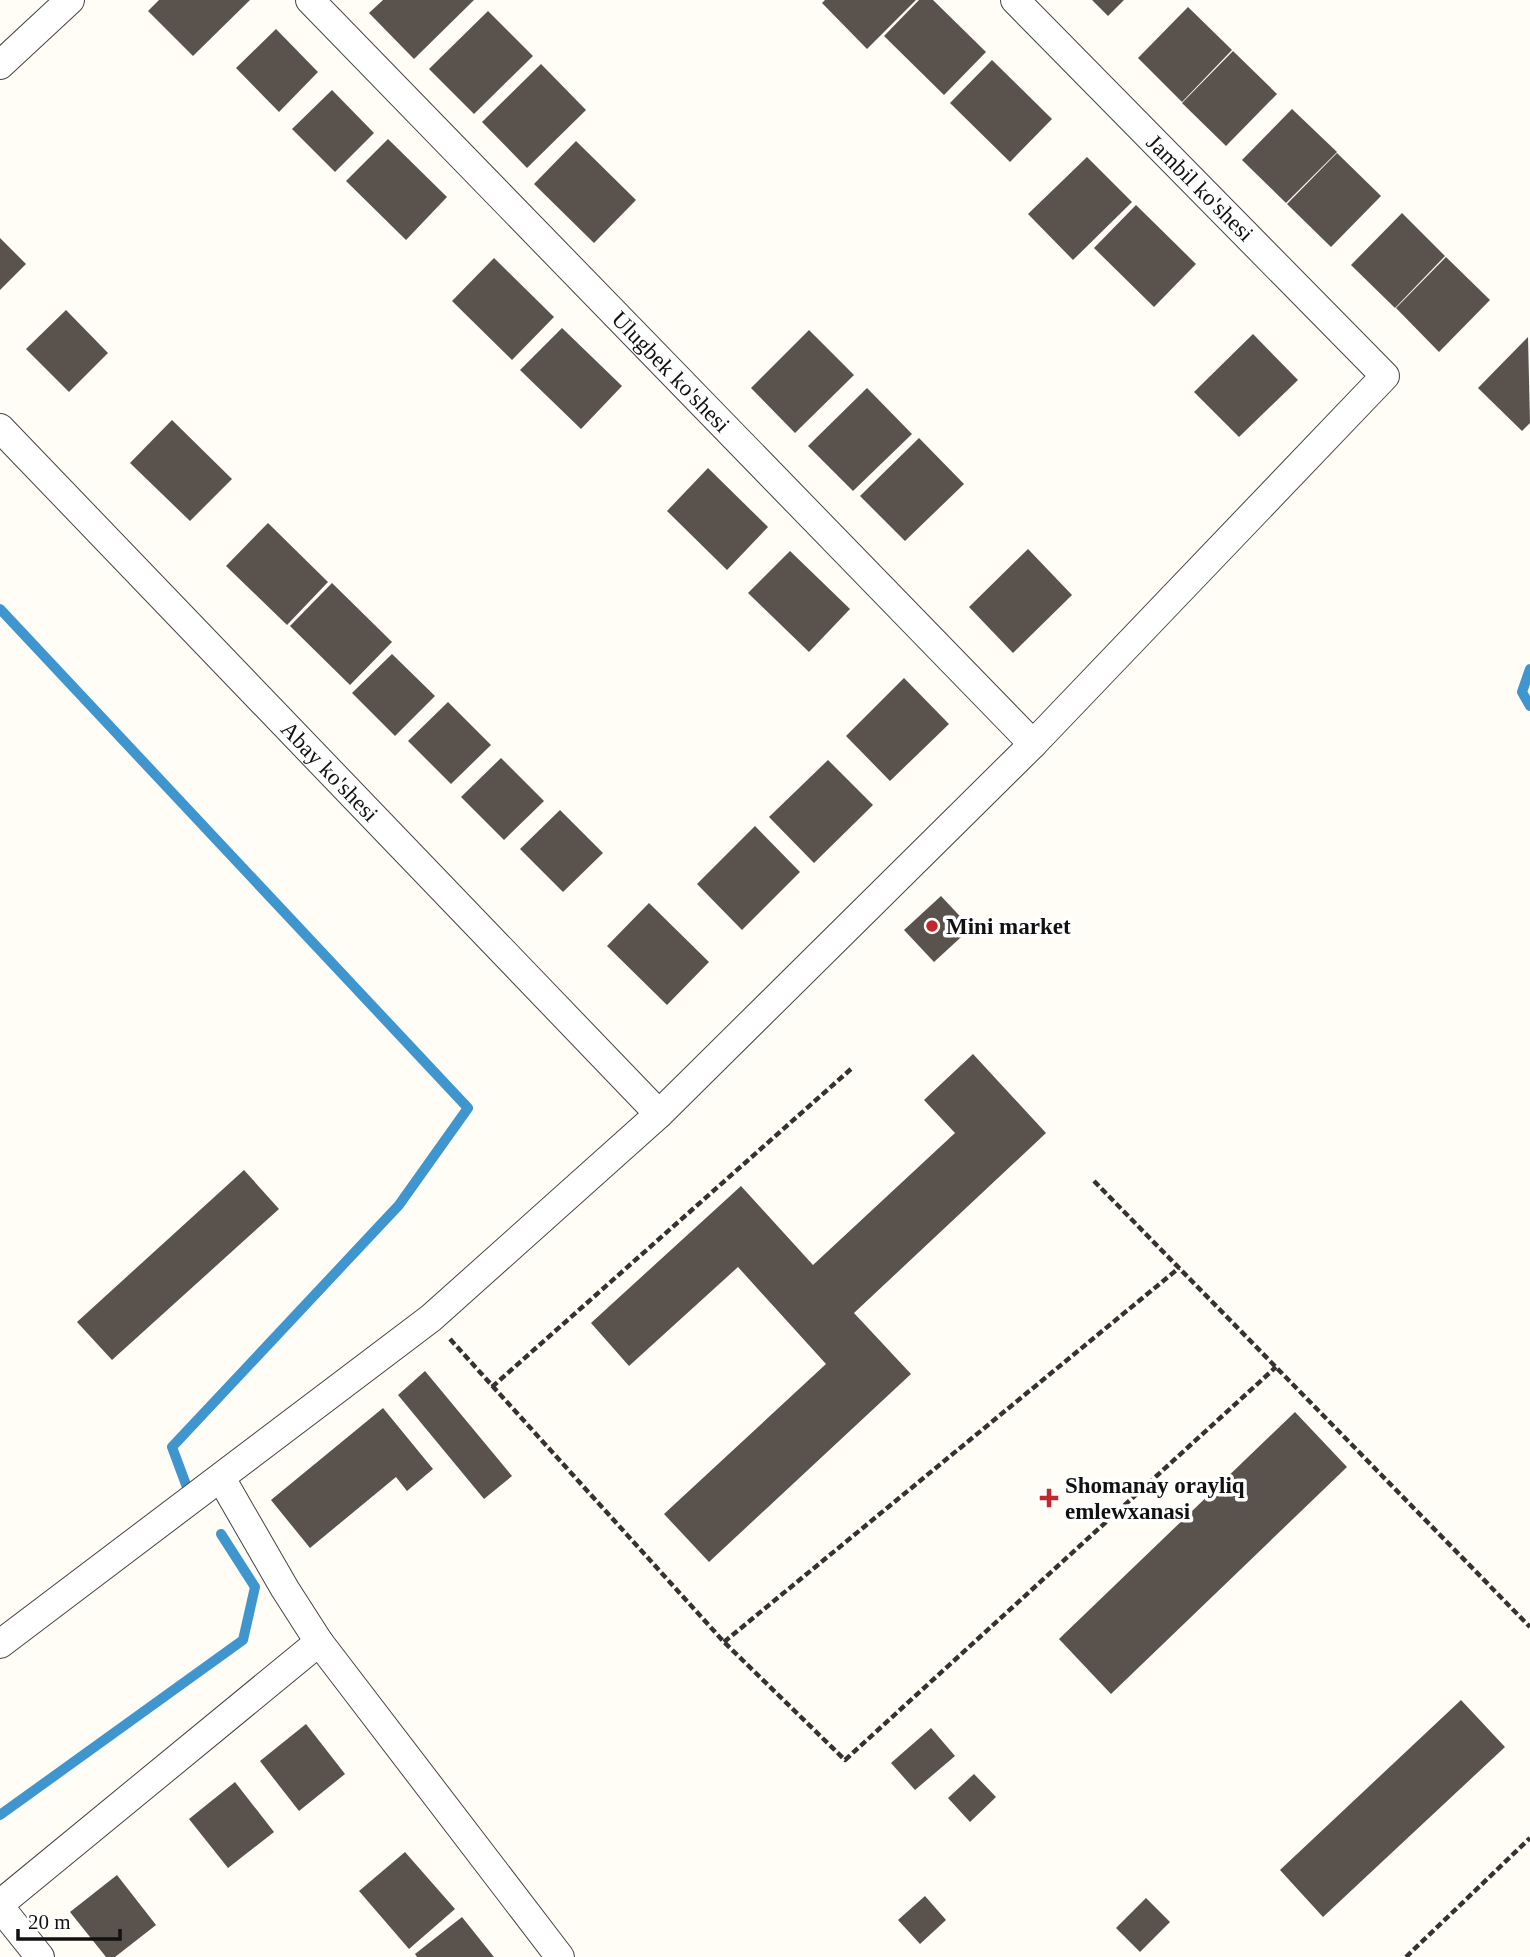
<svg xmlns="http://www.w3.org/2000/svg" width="1530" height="1957" font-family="'Times New Roman',serif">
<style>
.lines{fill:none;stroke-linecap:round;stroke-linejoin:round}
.stream{stroke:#3f96cf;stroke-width:10}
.building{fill:#5a524d}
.minor-casing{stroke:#444;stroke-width:30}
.path{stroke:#333;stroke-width:4.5;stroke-dasharray:7 3.5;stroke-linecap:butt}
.minor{stroke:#fff;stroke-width:28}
.poi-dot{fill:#c4262e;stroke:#fff;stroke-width:2.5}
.labels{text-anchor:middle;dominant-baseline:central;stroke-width:7;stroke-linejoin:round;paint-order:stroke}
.street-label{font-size:23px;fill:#111;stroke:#fff}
.poi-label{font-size:23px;font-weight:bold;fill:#111;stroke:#fff;text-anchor:start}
</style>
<rect width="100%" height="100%" fill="#fffdf5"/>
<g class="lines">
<g class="stream">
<path d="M0 609 468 1108 399 1205 172 1447 188 1490"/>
<path d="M1530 669 1522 692 1530 706"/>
<path d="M0 1815 243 1640 255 1587 221 1534"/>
</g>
</g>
<g class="building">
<path d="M159 0H250L193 56 148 11Z"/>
<path d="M383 0H474L414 59 369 13Z"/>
<path d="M825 0H916L867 49 822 3Z"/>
<path d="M919 0H933L986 52 944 95 884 36Z"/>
<path d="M1092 0H1124L1108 16Z"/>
<path d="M1188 7 1232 50 1182 102 1138 58Z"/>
<path d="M488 11 533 56 474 114 429 69Z"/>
<path d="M276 29 318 72 279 112 236 68Z"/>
<path d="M1233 51 1277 94 1226 146 1182 103Z"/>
<path d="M992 60 1052 119 1010 162 950 103Z"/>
<path d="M541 64 586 110 527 168 482 122Z"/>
<path d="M332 90 374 133 335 172 292 129Z"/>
<path d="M1292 109 1337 152 1286 203 1242 160Z"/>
<path d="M388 139 447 197 406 240 346 181Z"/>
<path d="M576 141 636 200 594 243 534 184Z"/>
<path d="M1337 153 1381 196 1331 247 1287 204Z"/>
<path d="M1087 157 1132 202 1073 260 1028 214Z"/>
<path d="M1136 205 1196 264 1154 307 1094 248Z"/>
<path d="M1402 213 1445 256 1395 308 1351 265Z"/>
<path d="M0 238 26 264 0 290Z"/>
<path d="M1446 257 1490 300 1439 352 1396 308Z"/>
<path d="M494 258 554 317 512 360 452 301Z"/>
<path d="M66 310 108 353 69 392 26 349Z"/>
<path d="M562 328 622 386 581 429 520 370Z"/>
<path d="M809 330 854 375 795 433 751 388Z"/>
<path d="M1253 334 1298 380 1239 437 1194 392Z"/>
<path d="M1528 337 1530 423 1522 431 1478 388Z"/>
<path d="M867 388 912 434 853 491 808 446Z"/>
<path d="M172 420 232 479 190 521 130 463Z"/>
<path d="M919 438 964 484 905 541 860 496Z"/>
<path d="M708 468 768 527 727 570 667 511Z"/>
<path d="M268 523 328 582 287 625 226 566Z"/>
<path d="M1028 549 1072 595 1013 653 969 607Z"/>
<path d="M790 551 850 609 809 652 748 593Z"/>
<path d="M332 583 392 642 350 685 290 626Z"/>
<path d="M392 654 435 696 395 736 352 693Z"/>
<path d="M904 678 949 724 890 781 846 736Z"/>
<path d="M448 702 491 745 451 784 408 741Z"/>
<path d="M501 758 544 801 504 840 461 797Z"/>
<path d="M828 760 873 805 814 863 769 817Z"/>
<path d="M560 810 603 853 563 892 520 849Z"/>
<path d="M755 826 800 872 742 930 697 884Z"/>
<path d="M941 896 971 928 934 962 904 930Z"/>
<path d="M649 903 709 962 667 1005 607 946Z"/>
<path d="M973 1054 1046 1133 854 1313 911 1374 709 1562 664 1514 826 1364 738 1267 629 1366 591 1323 741 1186 813 1265 955 1133 924 1100Z"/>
<path d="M244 1170 279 1209 112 1360 77 1322Z"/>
<path d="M425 1371 512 1476 484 1499 398 1395Z"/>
<path d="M383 1408 433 1469 407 1491 396 1477 310 1548 271 1500Z"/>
<path d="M1295 1412 1347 1467 1111 1694 1059 1639Z"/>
<path d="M1461 1700 1505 1747 1323 1917 1280 1870Z"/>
<path d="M306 1724 345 1774 299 1811 260 1761Z"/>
<path d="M931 1728 955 1756 915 1790 891 1763Z"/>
<path d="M974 1774 996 1797 970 1822 948 1798Z"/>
<path d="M235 1782 274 1832 228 1868 189 1819Z"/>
<path d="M405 1852 455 1909 409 1949 359 1891Z"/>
<path d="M117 1875 156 1925 115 1957H106L70 1912Z"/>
<path d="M925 1896 946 1920 920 1944 898 1920Z"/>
<path d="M1146 1898 1170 1922 1140 1952 1116 1928Z"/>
<path d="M462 1917 494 1957H417L415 1954Z"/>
</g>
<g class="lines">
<g class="minor-casing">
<g id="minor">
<path id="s1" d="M310 0 1033 744"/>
<path d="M0 65 70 0"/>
<path id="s2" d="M0 428 659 1114"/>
<path d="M221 1478 285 1589 319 1642 560 1957"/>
<path d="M0 1644 431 1318 659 1114 1033 744 1385 376 1015 0"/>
<path d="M0 1904 319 1642"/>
<path d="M0 1907 40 1957"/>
</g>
</g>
<g class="path">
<path d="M1094 1181 1530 1627"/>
<path d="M450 1339 724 1642 845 1760 1276 1367"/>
<path d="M492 1387 851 1069"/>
<path d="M724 1642 1179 1268"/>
<path d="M1406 1957 1530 1838"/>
</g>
<use href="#minor" class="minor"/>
</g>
<g class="poi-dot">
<circle cx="932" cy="926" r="7"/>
<path d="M1045.5 1487.5h7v7h7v7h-7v7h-7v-7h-7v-7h7z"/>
</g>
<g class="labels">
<g class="street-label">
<text transform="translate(1200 188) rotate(45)">Jambil ko'shesi</text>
<text stroke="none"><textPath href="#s1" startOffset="518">Ulugbek ko'shesi</textPath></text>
<text stroke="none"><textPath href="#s2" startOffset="476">Abay ko'shesi</textPath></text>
</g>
<g class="poi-label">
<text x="946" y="926">Mini market</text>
<text x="1065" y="1485">Shomanay orayliq<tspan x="1065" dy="26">emlewxanasi</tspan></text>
</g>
</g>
<path d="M18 1929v10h102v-10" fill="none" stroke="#111111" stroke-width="3.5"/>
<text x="28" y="1929" font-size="21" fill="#111111" stroke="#ffffff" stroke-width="5" paint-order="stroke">20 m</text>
</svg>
